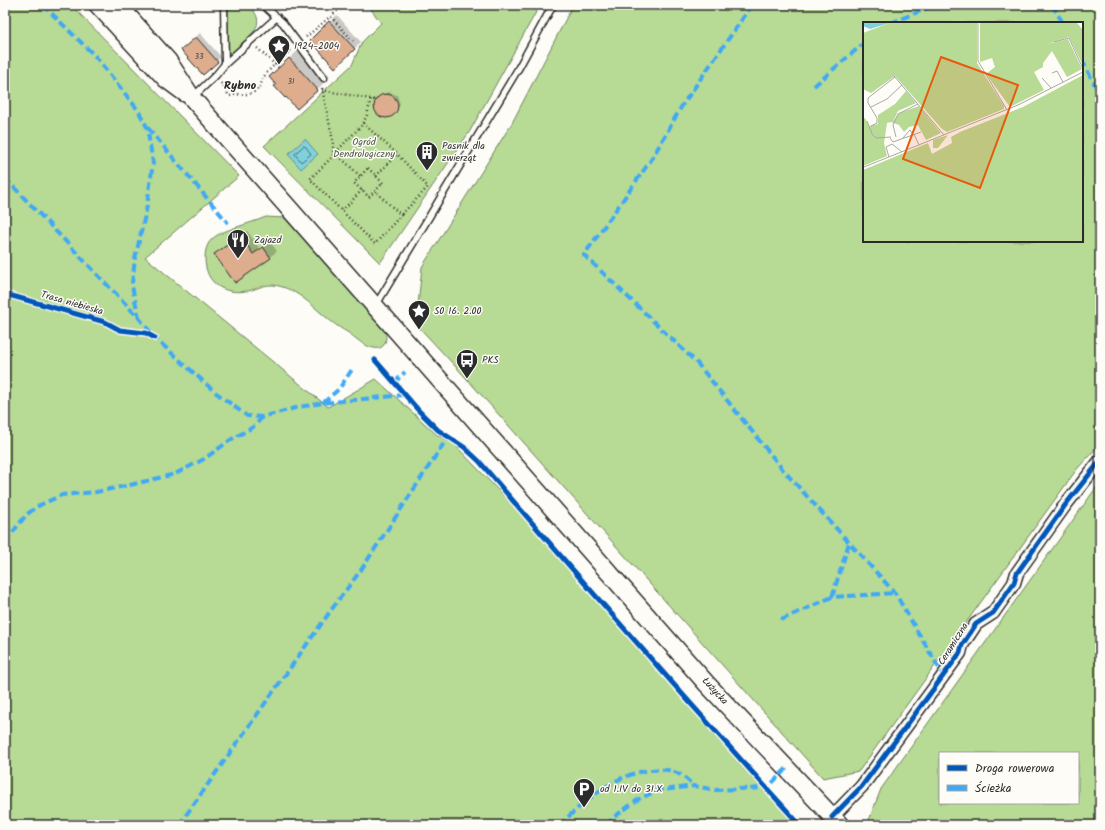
<svg xmlns="http://www.w3.org/2000/svg" width="1105" height="830" font-family="Kalam,sans-serif">
<style>
.green{fill:#b7da94;stroke:#718260;fill-rule:evenodd}
.water{fill:#81d1dc;stroke:#5f8f95}
.shadow{fill:#0003}
.lines{fill:none;stroke-linecap:round;stroke-linejoin:round}
.shore{stroke:#4d6d72;stroke-width:1}
.building{fill:#ddad8e;stroke:#2b2b2b}
.lane-casing{stroke:#2b2b2b;stroke-width:9}
.street-casing{stroke:#2b2b2b;stroke-width:15}
.secondary-casing{stroke:#2b2b2b;stroke-width:20}
.path{stroke:#2b2b2b;stroke-width:2.5;stroke-dasharray:1 3;stroke-linecap:butt}
.lane{stroke:#fdfcf7;stroke-width:6}
.street{stroke:#fdfcf7;stroke-width:12}
.secondary{stroke:#fdfcf7;stroke-width:17}
.quiet{stroke:#3fa9f5;stroke-width:4;stroke-dasharray:8 4;stroke-linecap:butt}
.cycleway-casing{stroke:#fdfcf7;stroke-width:8}
.cycleway{stroke:#0057b8;stroke-width:5}
.labels{text-anchor:middle;dominant-baseline:central;stroke-width:3;stroke-linejoin:round;paint-order:stroke}
.number-label{font-size:8px;fill:#584c44}
.poi-label{font-size:10px;fill:#2b2b2b;stroke:#fdfcf7;text-anchor:start}
.park-label{font-size:10px;fill:#4e5745;stroke:#fdfcf7}
.street-label{font-size:10px;fill:#2b2b2b;stroke:#fdfcf7}
.quarter-label{font-size:12px;font-weight:bold;fill:#2b2b2b;stroke:#fdfcf7}
.inset-road{fill:none;stroke:#a9a8a5;stroke-width:1}
.view{fill:#e8590c;fill-opacity:0.15;stroke:#e8590c;stroke-width:2}
.inset-edge{fill:none;stroke:#2b2b2b;stroke-width:2}
</style>
<rect width="100%" height="100%" fill="#fdfcf7"/>
<filter id="ink" filterUnits="userSpaceOnUse"><feTurbulence type="fractalNoise" baseFrequency=".025" numOctaves="2"/><feDisplacementMap in="SourceGraphic" scale="8" xChannelSelector="R" yChannelSelector="G"/><feConvolveMatrix kernelMatrix="1 2 1 2 8 2 1 2 1" color-interpolation-filters="sRGB"/></filter>
<g filter="url(#ink)">
<g class="green">
<path d="M5 5H71L239 176 145 257 328 407 376 379 436 434 454 444 522 515 795 825H5Z"/>
<path d="M228 5H249C264 21 258 29 243 42 238 47 234 51 228 55L227 54Z"/>
<path d="M368 5H540L470 131 380 263 264 146 352 65 362 42 381 23Z"/>
<path d="M573 5H1100V444L1077 469 859 771 823 778 467 379 416 324 422 267 512 123ZM864 23H1082V241H864Z"/>
<path d="M266 217 285 218 385 330C388 342 384 352 370 347 361 344 355 337 347 332 342 329 337 326 332 322 319 312 308 300 294 292 287 288 278 285 271 285 262 285 255 290 247 291 223 295 205 283 205 258 205 237 220 233 237 227 246 224 256 221 266 217Z"/>
<path d="M1098 485 1100 486V825H867L881 789ZM940 753H1078V803H940Z"/>
</g>
<path class="water" d="M305 139 318 154 301 169 288 154Z"/>
<g class="shadow">
<path d="M337 15 361 42 354 49 318 33Z"/>
<path d="M200 33 221 57 203 73 187 46Z"/>
<path d="M303 46 330 76 317 90 277 85 283 64Z"/>
<path d="M389 92 397 95 400 104 394 115 386 117 377 114 374 105 380 95Z"/>
<path d="M247 231 260 249 270 242 277 251 270 257 235 282 216 254 222 248Z"/>
</g>
<g class="lines">
<path class="shore" d="M304 146 306 147 311 154 301 162 295 154Z"/>
</g>
<g class="building">
<path d="M329 21 355 49 335 68 310 40Z"/>
<path d="M196 37 218 62 203 75 181 50Z"/>
<path d="M289 58 318 90 297 109 286 97 285 98 274 86 276 85 269 77Z"/>
<circle cx="386" cy="106" r="12"/>
<path d="M241 236 253 254 263 247 271 258 235 283 214 254Z"/>
</g>
<g class="lines">
<g class="lane-casing">
<g id="lane">
<path d="M224 5 225 64"/>
<path d="M263 5 283 23 324 78"/>
<path d="M193 97 216 75 225 64 277 17"/>
<path d="M376 305 518 69 553 5"/>
</g>
</g>
<g class="street-casing">
<path id="street" d="M832 817 862 786 960 653 962 645 976 624 993 613 1014 583 1017 573 1066 504 1100 461"/>
</g>
<g class="secondary-casing">
<g id="secondary">
<path d="M98 5 166 79 185 93"/>
<path d="M118 5 168 61 192 98 706 683 840 825"/>
</g>
</g>
<g class="path">
<path d="M331 17 353 41"/>
<path d="M306 37 344 5"/>
<path d="M257 48 279 68"/>
<path d="M221 83 228 94"/>
<path d="M322 88 333 141V156L310 179 375 244 401 215 375 191"/>
<path d="M322 90 376 100"/>
<path d="M230 96C238 93 246 96 254 92 262 88 261 80 266 74 273 65 284 57 292 49"/>
<path d="M363 123 397 154 428 187 401 215"/>
<path d="M336 153 360 176"/>
<path d="M333 155 362 125 367 115 371 99"/>
<path d="M368 168 383 183 369 197 354 183Z"/>
<path d="M376 176 397 154"/>
<path d="M342 211 362 190"/>
</g>
<use href="#lane" class="lane"/>
<use href="#street" class="street"/>
<use href="#secondary" class="secondary"/>
<g class="quiet">
<path d="M43 5 95 56 138 110 147 127 153 163 147 206 135 259 132 283 133 291 139 318"/>
<path d="M752 5 683 104 651 160 584 255 697 363 784 471 895 593 943 675"/>
<path d="M1052 5 1063 23"/>
<path d="M891 23 935 5"/>
<path d="M1082 60 1100 95"/>
<path d="M814 86 864 43"/>
<path d="M148 128 228 223"/>
<path d="M5 178 139 318 155 338 215 392 247 416 262 417 299 407 323 403 404 395"/>
<path d="M394 383 405 372"/>
<path d="M323 403 339 389 353 368"/>
<path d="M5 542 27 514 40 505 62 495 96 492 130 485 175 474 204 459 232 439 255 426 262 417"/>
<path d="M832 597 849 543"/>
<path d="M781 620 832 597 895 593"/>
<path d="M179 825 334 606 361 570 448 437"/>
<path d="M559 825C585 802 609 778 644 771 657 769 665 768 677 773 683 775 689 782 694 786"/>
<path d="M606 825 614 817 639 799 656 791 694 786 716 790 767 788 787 768"/>
</g>
<g class="cycleway-casing">
<g id="cycleway">
<path d="M5 294 105 322 120 330 146 333 155 338"/>
<path d="M375 360 419 411 438 430 464 447 479 461C584 584 691 705 800 825"/>
<path d="M832 817 862 786 960 653 962 645 976 624 993 613 1014 583 1017 573 1066 504 1100 461"/>
</g>
</g>
<use href="#cycleway" class="cycleway"/>
</g>
</g>
<defs>
<g id="sight-pin" transform="scale(1.15)"><path d="M0 17L-7.5 6A9.5 9.5 0 1 1 7.5 6Z" fill="#2b2b2b" stroke="#fdfcf7"/><path d="M0-6L1.8-2.2L6-1.7L2.9 1.2L3.7 5.4L0 3.3L-3.7 5.4L-2.9 1.2L-6-1.7L-1.8-2.2Z" fill="#fff"/></g>
<g id="building-pin" transform="scale(1.15)"><path d="M0 17L-7.5 6A9.5 9.5 0 1 1 7.5 6Z" fill="#2b2b2b" stroke="#fdfcf7"/><path d="M-4-6H4V6H1V3H-1V6H-4ZM-2.5-4.3h1.7v1.8h-1.7ZM.8-4.3h1.7v1.8H.8ZM-2.5-1h1.7V.8h-1.7ZM.8-1h1.7V.8H.8Z" fill="#fff"/></g>
<g id="restaurant-pin" transform="scale(1.15)"><path d="M0 17L-7.5 6A9.5 9.5 0 1 1 7.5 6Z" fill="#2b2b2b" stroke="#fdfcf7"/><path d="M-5-6h1v4h1v-4h1v4h1v-4h1v5L-1.5 .5V6h-2V.5L-5-1ZM5-6V6H3V1.5H1.5Q1.5-4 5-6Z" fill="#fff"/></g>
<g id="bus-pin" transform="scale(1.15)"><path d="M0 17L-7.5 6A9.5 9.5 0 1 1 7.5 6Z" fill="#2b2b2b" stroke="#fdfcf7"/><path d="M-5-6H5V4H4V6H2V4H-2V6H-4V4H-5ZM-3.5-4V0h7V-4ZM-3.5 1.2v1.5H-2V1.2ZM2 1.2v1.5H3.5V1.2Z" fill="#fff"/></g>
<g id="parking-pin" transform="scale(1.15)"><path d="M0 17L-7.5 6A9.5 9.5 0 1 1 7.5 6Z" fill="#2b2b2b" stroke="#fdfcf7"/><path d="M-3.5-5.5H1a3.5 3.5 0 0 1 0 7H-1V5.5H-3.5ZM-1-3.4V-.6H.8a1.4 1.4 0 0 0 0-2.8Z" fill="#fff"/></g>
</defs>
<g fill-rule="evenodd">
<use href="#sight-pin" x="279" y="46"/>
<use href="#building-pin" x="427" y="152"/>
<use href="#restaurant-pin" x="238" y="240"/>
<use href="#sight-pin" x="419" y="311"/>
<use href="#bus-pin" x="467" y="360"/>
<use href="#parking-pin" x="584" y="789"/>
</g>
<g class="labels">
<g class="number-label">
<text x="199" y="56">33</text>
<text x="291" y="81">31</text>
</g>
<g class="poi-label">
<text x="294" y="46">1924-2004</text>
<text x="442" y="146">Pasnik dla<tspan x="442" dy="12">zwierząt</tspan></text>
<text x="254" y="240">Zajazd</text>
<text x="434" y="311">S0 16. 2.00</text>
<text x="482" y="360">PKS</text>
<text x="600" y="789">od 1.IV do 31.X</text>
</g>
<g class="park-label">
<text x="364" y="142">Ogród<tspan x="364" dy="12">Dendrologiczny</tspan></text>
</g>
<g class="street-label">
<text transform="translate(72 303) rotate(16)">Trasa niebieska</text>
<text transform="translate(953 644) rotate(-58)">Ceramiczna</text>
<text transform="translate(715 691) rotate(47)">Łużycka</text>
</g>
<g class="quarter-label">
<text x="240" y="85">Rybno</text>
</g>
</g>
<g transform="translate(863 22)">
<rect width="220" height="220" fill="#fdfcf7"/>
<path d="M29 0H114V41L141 84V87L84 110 79 107 32 54 8 71 0 67V11ZM117 0H213L220 8V44L206 15 185 22 205 17 219 47 204 55 189 29 180 41V45L171 50 181 68 147 85 123 52 132 45 129 36 117 40ZM220 53V220H0V148L65 121 69 132 89 121 88 115 97 110 160 85ZM43 69 53 81 35 89 30 100 36 91 56 84 78 111 63 118 55 103 46 105 41 110 36 103 28 100 24 101 21 121 24 134 0 144V97L2 96 6 104 15 102V93L32 82ZM85 113 75 126H70V118Z" fill="#b7da94"/>
<path d="M0 0H30L7 7 0 4Z" fill="#81d1dc"/>
<path class="inset-road" d="M115 0V39L144 88M191 20 206 16 220 47M189 51 194 49 200 60M31 54 81 113M179 56 188 66M8 85 24 77 39 63M4 99 9 112 13 116 28 115M8 104 14 101V96L5 81V76L32 55M51 112 56 123M33 115 30 103 35 92 55 82M27 116 30 120 58 110M40 116 47 108 50 112M26 135 23 125 29 122 39 130M1 145 155 83 220 50"/>
<path class="view" d="M78 35 155 63 117 166 40 137Z"/>
<rect width="220" height="220" class="inset-edge"/>
</g>
<rect width="1105" height="830" fill="none" stroke="#fdfcf7" stroke-width="20"/>
<rect x="10" y="10" width="1085" height="810" fill="none" stroke="#2b2b2b" stroke-width="1.5" filter="url(#ink)"/>
<rect x="939" y="752" width="140" height="52" fill="#fdfcf7" stroke="#a9a8a5"/>
<rect x="947" y="765" width="20" height="6" fill="#0057b8" stroke="#a9a8a5"/>
<text x="975" y="772" font-size="12" fill="#2b2b2b">Droga rowerowa</text>
<rect x="947" y="785" width="20" height="6" fill="#3fa9f5" stroke="#a9a8a5"/>
<text x="975" y="792" font-size="12" fill="#2b2b2b">Ścieżka</text>
</svg>
